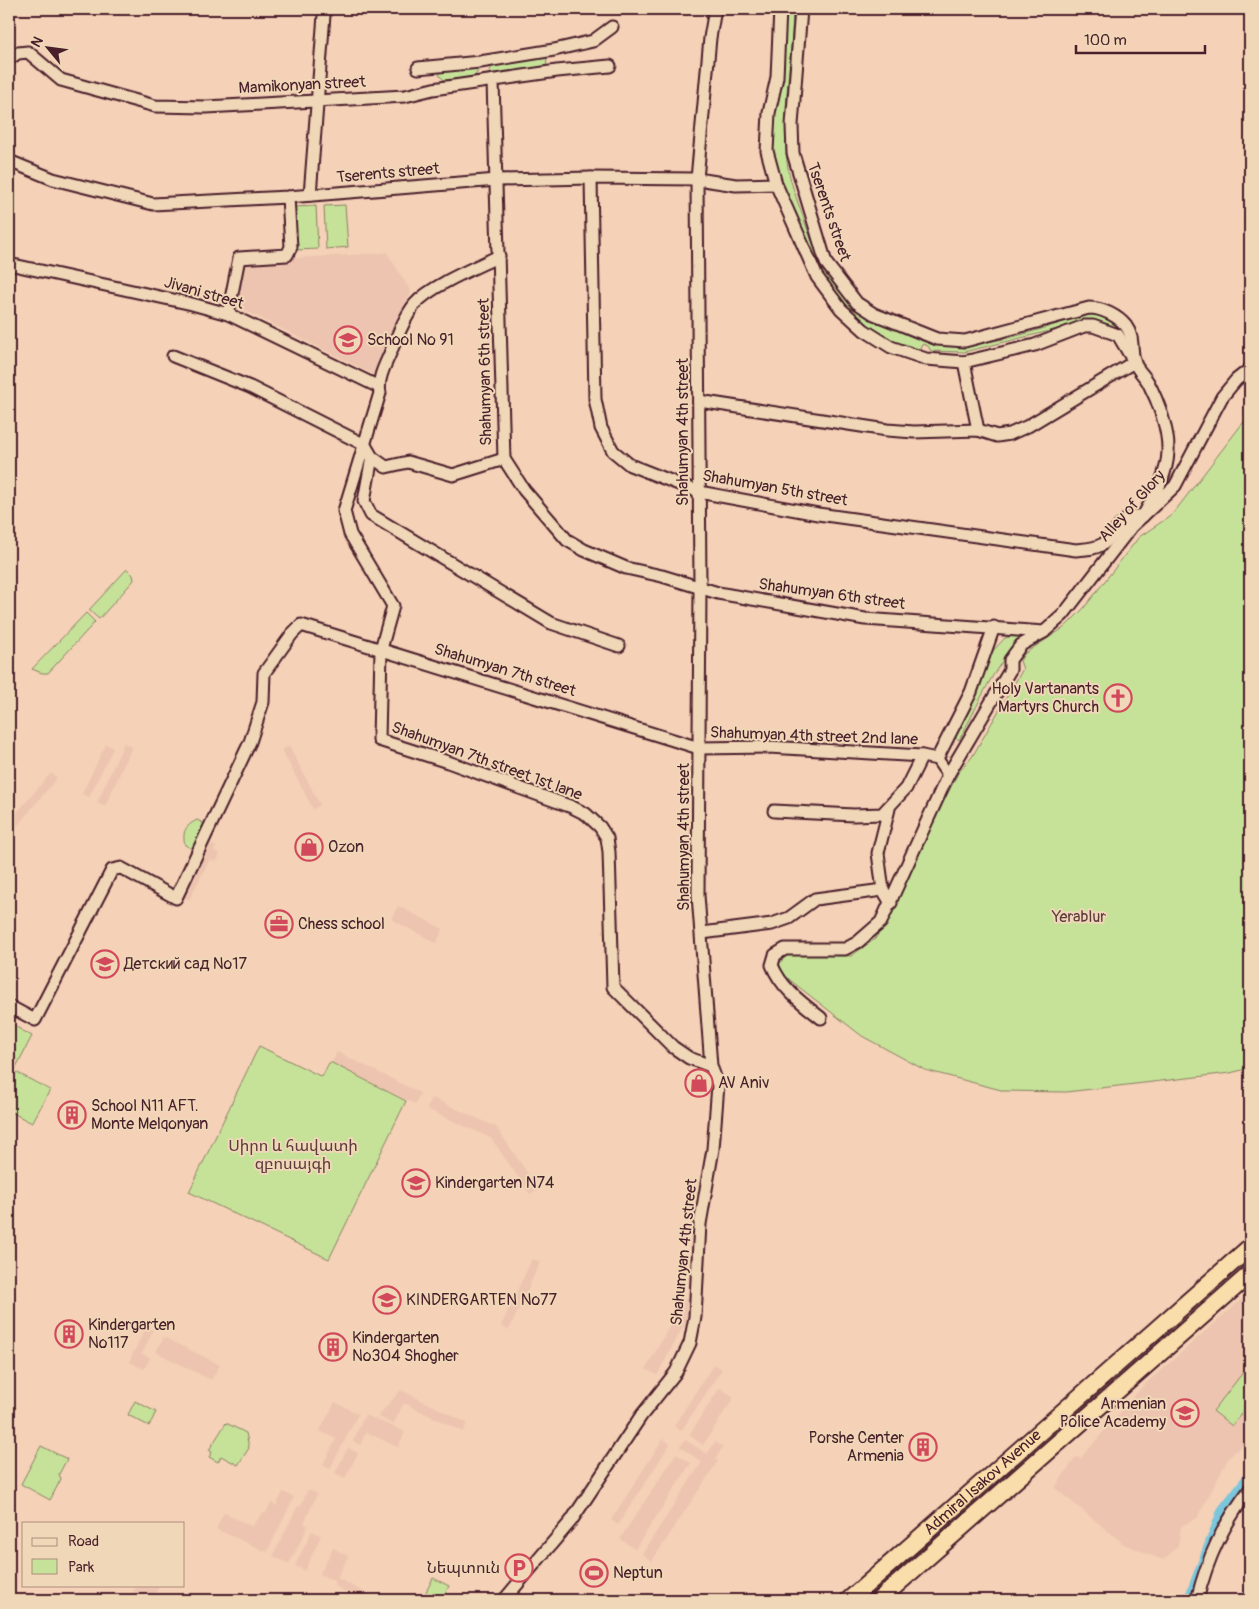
<svg xmlns="http://www.w3.org/2000/svg" width="1259" height="1609" font-family="Pangolin,'Noto Sans Armenian',sans-serif">
<style>
.built{fill:#edc4af}
.green{fill:#c6e299;stroke:#888062}
.lines{fill:none;stroke-linecap:round;stroke-linejoin:round}
.canal{stroke:#7bc6db;stroke-width:9}
.river{stroke:#7bc6db;stroke-width:15}
.minor-casing{stroke:#4a1f2b;stroke-width:15}
.highway-casing{stroke:#4a1f2b;stroke-width:20}
.minor{stroke:#efd7b7;stroke-width:11}
.highway{stroke:#f9deab;stroke-width:16}
.labels{text-anchor:middle;dominant-baseline:central;stroke-width:4;stroke-linejoin:round;paint-order:stroke}
.street-label{font-size:16px;fill:#4a1f2b;stroke:#efd7b7}
.poi-label{font-size:16px;fill:#4a1f2b;stroke:#efd7b7;text-anchor:start}
.park-label{font-size:16px;fill:#5d3c3c;stroke:#efd7b7}
</style>
<rect width="100%" height="100%" fill="#f4d1b7"/>
<filter id="ink" filterUnits="userSpaceOnUse"><feTurbulence type="fractalNoise" baseFrequency=".02" numOctaves="2"/><feDisplacementMap in="SourceGraphic" scale="10" xChannelSelector="R" yChannelSelector="G"/><feConvolveMatrix kernelMatrix="1 2 1 2 8 2 1 2 1" color-interpolation-filters="sRGB"/></filter>
<g filter="url(#ink)">
<g class="built">
<path d="M386 251 411 292 375 375 234 305 244 261 386 253Z"/>
<path d="M124 743 132 747 105 806 97 803Z"/>
<path d="M106 744 113 748 89 797 82 794Z"/>
<path d="M289 746 320 805 313 809 282 750Z"/>
<path d="M51 773 57 778 17 826 9 830V822Z"/>
<path d="M209 843 216 847 214 851 220 854 216 862 210 859 189 900 181 896Z"/>
<path d="M398 906 443 929 436 943 391 919Z"/>
<path d="M337 1052 420 1093 415 1104 332 1063Z"/>
<path d="M432 1098 496 1127 538 1189 530 1194 491 1138 427 1109Z"/>
<path d="M532 1259 540 1262 509 1330 501 1326Z"/>
<path d="M1250 1292V1439L1229 1457 1197 1518 1181 1526 1178 1546 1163 1560 1124 1544 1055 1488 1076 1457 1080 1459 1142 1387Z"/>
<path d="M685 1298 696 1303 657 1375 646 1369Z"/>
<path d="M146 1327 153 1330 142 1354 150 1358 144 1369 129 1362Z"/>
<path d="M164 1337 220 1365 211 1380 156 1352Z"/>
<path d="M714 1364 722 1369 681 1431 674 1426Z"/>
<path d="M720 1388 734 1397 703 1445 689 1435Z"/>
<path d="M401 1390 467 1423 463 1432 404 1403 393 1424 378 1416Z"/>
<path d="M335 1402 358 1414 330 1469 323 1465 336 1439 320 1431Z"/>
<path d="M365 1415 405 1432 398 1447 366 1432 360 1445 353 1441Z"/>
<path d="M663 1439 670 1444 618 1525 611 1520Z"/>
<path d="M685 1440 707 1454 715 1442 723 1447 715 1459 718 1461 652 1561 642 1554 702 1462 680 1447Z"/>
<path d="M348 1448 358 1453 345 1478 335 1473Z"/>
<path d="M676 1454 691 1463 635 1549 620 1539Z"/>
<path d="M308 1490 317 1494 304 1523 308 1526 289 1564 273 1556 298 1506 300 1507Z"/>
<path d="M283 1492 294 1497 267 1552 216 1529 224 1513 252 1527 263 1512 266 1513 271 1503 276 1506Z"/>
<path d="M312 1531 321 1536 305 1570 295 1566Z"/>
<path d="M333 1548 348 1556 337 1578 373 1597 371 1600H361L335 1586 336 1582 320 1574Z"/>
<path d="M137 1585H160L152 1600 133 1593Z"/>
</g>
<g class="green">
<path d="M784 9H793C792 57 783 104 786 152 787 172 794 192 801 211 820 267 834 298 889 326 903 333 920 342 935 344 987 350 1042 328 1090 314 1107 313 1117 326 1127 338L1082 323 964 352 931 351 928 346 923 344 920 347V352L887 342 864 327 845 307 817 267 779 176 773 159 771 126 781 84Z"/>
<path d="M541 57 547 59 546 67 490 75 489 73 492 66Z"/>
<path d="M475 67 478 71 474 77 444 80 439 75 441 71Z"/>
<path d="M345 205 348 247 326 249 324 206Z"/>
<path d="M316 206 318 249 296 250 294 207Z"/>
<path d="M1250 417V1068L1230 1073 1066 1092 1005 1091 925 1070 862 1036 786 977 779 964 786 956 792 954 851 956 875 939 958 773 972 757 1023 669 1020 661 1024 654 1065 627 1084 608 1139 537 1172 515 1242 424Z"/>
<path d="M127 569 133 575 134 580 99 619 89 610Z"/>
<path d="M86 613 95 622 48 673H42L32 669Z"/>
<path d="M1022 634V639C992 666 979 705 959 740L953 736 988 656 1005 638Z"/>
<path d="M197 820 203 823 207 830 198 847 192 849 185 845C182 832 185 826 197 820Z"/>
<path d="M9 1023 32 1036 14 1071 50 1090 32 1123 9 1111Z"/>
<path d="M259 1046 322 1077 329 1063H332L406 1101 329 1259 189 1192Z"/>
<path d="M1248 1366 1250 1368V1402L1232 1426 1213 1411Z"/>
<path d="M135 1401 156 1412 149 1426 128 1415Z"/>
<path d="M226 1423 246 1433 249 1448 238 1465 221 1456 218 1462 209 1457 212 1452 209 1450Z"/>
<path d="M41 1446 67 1459 59 1474 61 1479 50 1500 21 1484Z"/>
<path d="M433 1578 449 1586 442 1600H422Z"/>
</g>
<g class="lines">
<path class="canal" d="M1190 1600 1191 1592 1222 1510 1250 1474"/>
<path class="river" d="M1249 1600 1250 1595"/>
<g class="minor-casing">
<g id="minor">
<path d="M9 59 18 53 28 52 61 80 155 106 206 107 405 96 433 89 557 71 610 66"/>
<path d="M418 68 480 62 554 50 593 41 612 27"/>
<path d="M493 81 504 459 524 490 567 540 584 550 626 568 662 576 718 593 865 619 1044 632"/>
<path d="M9 161 53 179 153 204 288 197 497 180 591 178 697 179 736 185 776 184"/>
<path d="M591 178 595 399 601 428 613 451 630 465 699 492 818 514 1076 550C1086 549 1095 549 1103 544 1118 534 1121 513 1143 516 1154 496 1167 476 1168 452 1169 430 1158 401 1148 382 1144 375 1137 370 1135 363 1130 351 1135 338 1126 326 1118 316 1102 308 1089 308L965 341 937 339 874 314 857 303 826 263 793 153 792 125 801 9"/>
<path d="M310 195 324 15"/>
<path d="M499 256C477 267 430 286 415 304 404 318 396 339 389 356 384 367 377 381 380 393L344 511 350 534 393 606 381 649 379 740 448 762 572 807 586 814 600 827 607 838 609 852 613 987 673 1047 689 1058 711 1066"/>
<path d="M9 264 192 304 228 314 379 387"/>
<path d="M228 314 239 258 287 255 291 247 288 197"/>
<path d="M173 356 250 387 365 445 372 457 386 467 408 462 453 475 504 459"/>
<path d="M964 362 978 430"/>
<path d="M699 401 887 430 914 432 978 430 997 436 1010 434 1028 426 1134 362 1118 335 1093 326H1084L1035 345 964 362 926 359 891 347 864 330 841 309 817 277 776 184 767 151 769 113 777 77 780 9"/>
<path d="M372 457 364 501 371 515 551 623 619 646"/>
<path d="M937 759 971 692 994 627"/>
<path d="M774 811 854 815 882 814 906 788 922 756"/>
<path d="M883 890 878 853 889 809"/>
<path d="M702 933 772 924 789 918 815 899 883 890 891 903"/>
<path d="M9 1006 35 1020 112 870 121 868 176 898 250 742 263 702 264 673 292 634 301 625 699 748 769 747 922 756 937 759 948 775"/>
<path d="M821 1018C802 1003 781 988 772 965L775 955 785 949H845L858 942 881 922 948 775 1010 670V660L1021 645 1044 632 1063 615 1132 526 1175 486 1222 397 1236 380 1250 369"/>
<path d="M504 1600 571 1521 641 1416 676 1372 690 1343 695 1317 700 1224 713 1149 718 1085 711 1066 698 895 700 587 697 179 710 38 715 9"/>
<path d="M1197 1600C1208 1556 1223 1525 1250 1489"/>
</g>
</g>
<g class="highway-casing">
<g id="highway">
<path id="s1" d="M849 1600 1250 1247"/>
<path d="M879 1600 1250 1274"/>
</g>
</g>
<use href="#minor" class="minor"/>
<use href="#highway" class="highway"/>
</g>
</g>
<defs>
<g id="school-ring" transform="scale(1.4375)"><circle r="9.5" fill="#efd7b7" stroke="#d1495b" stroke-width="1.5"/><path d="M0-5L7-2L0 1L-7-2ZM-4 1L0 2.5L4 1V4Q0 6-4 4Z" fill="#d1495b"/></g>
<g id="church-ring" transform="scale(1.4375)"><circle r="9.5" fill="#efd7b7" stroke="#d1495b" stroke-width="1.5"/><path d="M-1.2-6h2.4v3.5h3.3v2.4h-3.3V6h-2.4V-.1h-3.3v-2.4h3.3Z" fill="#d1495b"/></g>
<g id="shop-ring" transform="scale(1.4375)"><circle r="9.5" fill="#efd7b7" stroke="#d1495b" stroke-width="1.5"/><path d="M-5-2.5h2.3a2.7 3.5 0 0 1 5.4 0H5L5.5 6h-11ZM-1.5-2.5h3a1.5 2.3 0 0 0-3 0Z" fill="#d1495b"/></g>
<g id="office-ring" transform="scale(1.4375)"><circle r="9.5" fill="#efd7b7" stroke="#d1495b" stroke-width="1.5"/><path d="M-6-3h4V-5.5h4V-3h4V5H-6ZM-1-4.5V-3h2v-1.5ZM-6 0V1H6V0Z" fill="#d1495b"/></g>
<g id="building-ring" transform="scale(1.4375)"><circle r="9.5" fill="#efd7b7" stroke="#d1495b" stroke-width="1.5"/><path d="M-4-6H4V6H1V3H-1V6H-4ZM-2.5-4.3h1.7v1.8h-1.7ZM.8-4.3h1.7v1.8H.8ZM-2.5-1h1.7V.8h-1.7ZM.8-1h1.7V.8H.8Z" fill="#d1495b"/></g>
<g id="university-ring" transform="scale(1.4375)"><circle r="9.5" fill="#efd7b7" stroke="#d1495b" stroke-width="1.5"/><path d="M0-5L7-2L0 1L-7-2ZM-4 1L0 2.5L4 1V4Q0 6-4 4Z" fill="#d1495b"/></g>
<g id="parking-ring" transform="scale(1.4375)"><circle r="9.5" fill="#efd7b7" stroke="#d1495b" stroke-width="1.5"/><path d="M-3.5-5.5H1a3.5 3.5 0 0 1 0 7H-1V5.5H-3.5ZM-1-3.4V-.6H.8a1.4 1.4 0 0 0 0-2.8Z" fill="#d1495b"/></g>
<g id="stadium-ring" transform="scale(1.4375)"><circle r="9.5" fill="#efd7b7" stroke="#d1495b" stroke-width="1.5"/><path d="M0-5a6.5 5 0 1 0 0 10a6.5 5 0 1 0 0-10ZM-3.5-1.8h7v3.6h-7Z" fill="#d1495b"/></g>
</defs>
<g fill-rule="evenodd">
<use href="#school-ring" x="348" y="340"/>
<use href="#church-ring" x="1118" y="698"/>
<use href="#shop-ring" x="309" y="847"/>
<use href="#office-ring" x="279" y="924"/>
<use href="#school-ring" x="105" y="964"/>
<use href="#shop-ring" x="699" y="1083"/>
<use href="#building-ring" x="72" y="1115"/>
<use href="#school-ring" x="416" y="1183"/>
<use href="#school-ring" x="387" y="1300"/>
<use href="#building-ring" x="69" y="1334"/>
<use href="#building-ring" x="333" y="1347"/>
<use href="#university-ring" x="1185" y="1413"/>
<use href="#building-ring" x="923" y="1447"/>
<use href="#parking-ring" x="519" y="1568"/>
<use href="#stadium-ring" x="594" y="1573"/>
</g>
<g class="labels">
<g class="street-label">
<text transform="translate(302 85) rotate(-3)">Mamikonyan street</text>
<text transform="translate(388 173) rotate(-5)">Tserents street</text>
<text transform="translate(829 212) rotate(71)">Tserents street</text>
<text transform="translate(204 293) rotate(16)">Jivani street</text>
<text transform="translate(485 372) rotate(-91)">Shahumyan 6th street</text>
<text transform="translate(683 432) rotate(-90)">Shahumyan 4th street</text>
<text transform="translate(775 488) rotate(10)">Shahumyan 5th street</text>
<text transform="translate(1132 506) rotate(-48)">Alley of Glory</text>
<text transform="translate(832 594) rotate(8)">Shahumyan 6th street</text>
<text transform="translate(505 670) rotate(17)">Shahumyan 7th street</text>
<text transform="translate(814 736) rotate(2)">Shahumyan 4th street 2nd lane</text>
<text transform="translate(487 761) rotate(20)">Shahumyan 7th street 1st lane</text>
<text transform="translate(684 837) rotate(-90)">Shahumyan 4th street</text>
<text transform="translate(684 1252) rotate(-84)">Shahumyan 4th street</text>
<text stroke="none"><textPath href="#s1" startOffset="178">Admiral Isakov Avenue</textPath></text>
</g>
<g class="poi-label">
<text x="367" y="340">School No 91</text>
<text x="1099" y="689" text-anchor="end">Holy Vartanants<tspan x="1099" dy="18">Martyrs Church</tspan></text>
<text x="328" y="847">Ozon</text>
<text x="298" y="924">Chess school</text>
<text x="124" y="964">Детский сад №17</text>
<text x="718" y="1083">AV Aniv</text>
<text x="91" y="1106">School N11 AFT.<tspan x="91" dy="18">Monte Melqonyan</tspan></text>
<text x="435" y="1183">Kindergarten N74</text>
<text x="406" y="1300">KINDERGARTEN №77</text>
<text x="88" y="1325">Kindergarten<tspan x="88" dy="18">№117</tspan></text>
<text x="352" y="1338">Kindergarten<tspan x="352" dy="18">№304 Shogher</tspan></text>
<text x="1166" y="1404" text-anchor="end">Armenian<tspan x="1166" dy="18">Police Academy</tspan></text>
<text x="904" y="1438" text-anchor="end">Porshe Center<tspan x="904" dy="18">Armenia</tspan></text>
<text x="500" y="1568" text-anchor="end">Նեպտուն</text>
<text x="613" y="1573">Neptun</text>
</g>
<g class="park-label">
<text x="1079" y="917">Yerablur</text>
<text x="293" y="1146">Սիրո և հավատի<tspan x="293" dy="18">զբոսայգի</tspan></text>
</g>
</g>
<rect width="1259" height="1609" fill="none" stroke="#efd7b7" stroke-width="30"/>
<rect x="15" y="15" width="1229" height="1579" fill="none" stroke="#4a1f2b" stroke-width="2" filter="url(#ink)"/>
<rect x="22" y="1522" width="162" height="65" fill="#efd7b7" stroke="#ad8d7f"/>
<rect x="32" y="1538" width="25" height="8" fill="#efd7b7" stroke="#ad8d7f"/>
<text x="68" y="1546" font-size="15" fill="#4a1f2b">Road</text>
<rect x="32" y="1559" width="25" height="15" fill="#c6e299" stroke="#ad8d7f"/>
<text x="68" y="1572" font-size="15" fill="#4a1f2b">Park</text>
<g transform="translate(48 48) rotate(299)" stroke="#efd7b7" stroke-width="4" paint-order="stroke">
<path d="M0-4L9 19L0 12L-9 19Z" fill="#4a1f2b"/>
<text y="-8" font-size="14" font-weight="bold" text-anchor="middle" fill="#4a1f2b">N</text>
</g>
<path d="M1076 45v8h129v-8" fill="none" stroke="#4a1f2b" stroke-width="2.5"/>
<text x="1084" y="45" font-size="15" fill="#4a1f2b" stroke="#efd7b7" stroke-width="4" paint-order="stroke">100 m</text>
</svg>
